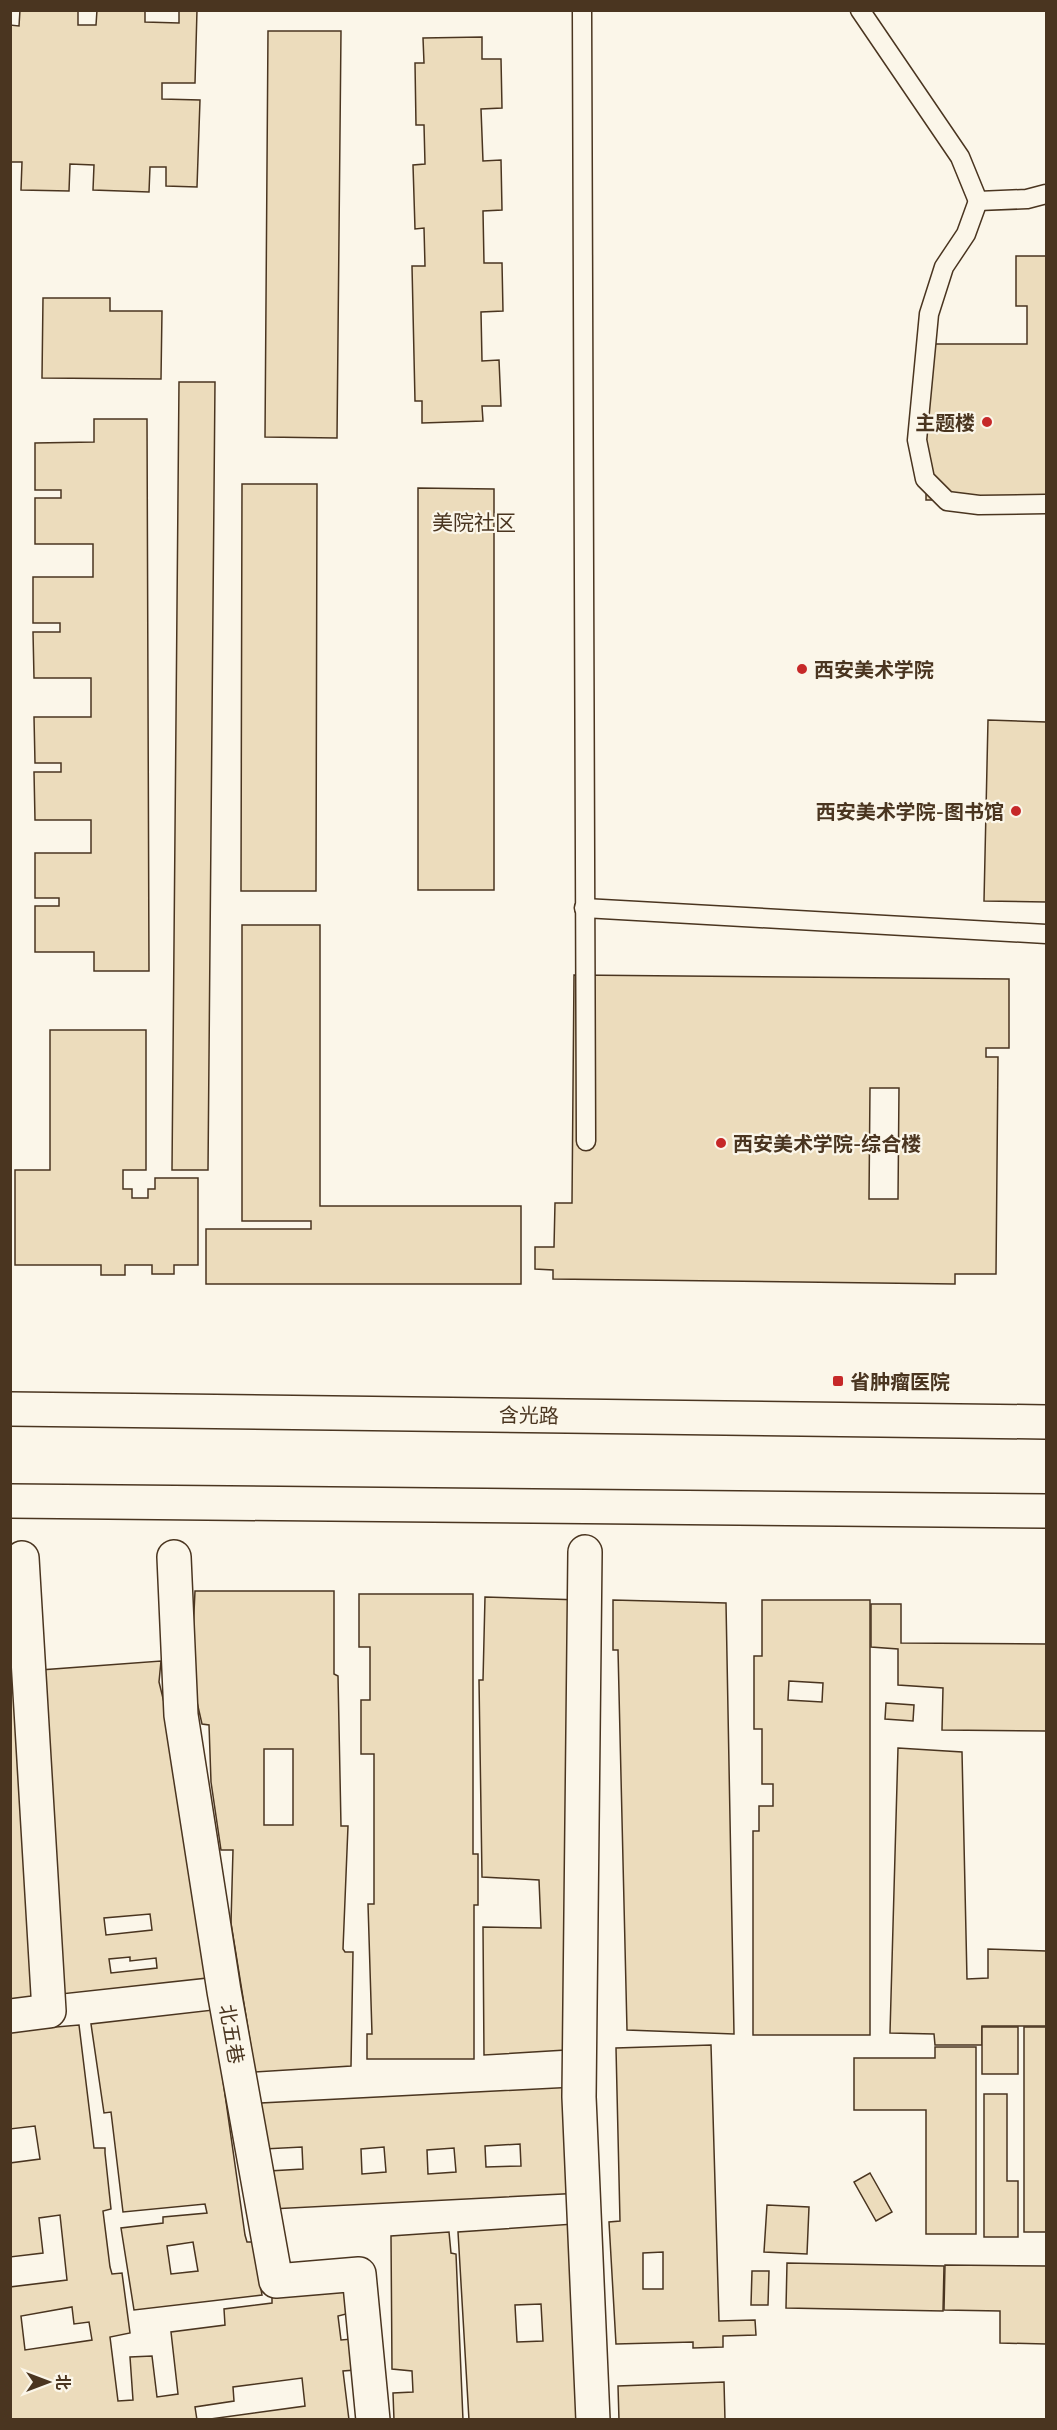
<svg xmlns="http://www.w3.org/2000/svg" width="1057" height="2430" font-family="'PT Serif','Noto Sans SC',serif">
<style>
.building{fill:#ecdcbc;stroke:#4a3520;stroke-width:1.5;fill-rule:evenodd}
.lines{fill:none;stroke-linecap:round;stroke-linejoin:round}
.lane-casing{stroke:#4a3520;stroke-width:21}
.street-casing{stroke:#4a3520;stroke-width:36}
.secondary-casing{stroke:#4a3520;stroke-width:36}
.lane{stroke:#fbf6e9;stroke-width:18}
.street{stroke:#fbf6e9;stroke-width:33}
.secondary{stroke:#fbf6e9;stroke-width:33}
.poi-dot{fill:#c62828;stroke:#fbf6e9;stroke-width:2}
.labels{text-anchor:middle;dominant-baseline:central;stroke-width:4.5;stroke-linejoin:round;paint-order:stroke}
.poi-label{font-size:20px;font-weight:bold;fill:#4a3520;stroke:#fbf6e9;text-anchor:start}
.street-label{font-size:20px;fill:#4a3520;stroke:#fbf6e9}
.neighbourhood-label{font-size:21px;fill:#4a3520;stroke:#fbf6e9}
</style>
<rect width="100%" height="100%" fill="#fbf6e9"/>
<g class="building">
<path d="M20 10H78V25H96L97 10H145V22L179 23V10H197L195 83H162V99L200 100 197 187 166 186V167H150L149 192 93 190 94 165 70 164 69 191 21 190 22 162H10V25L19 26Z"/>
<path d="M268 31H341L337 438 265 437Z"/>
<path d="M482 37V59H501L502 108 481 109 483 161 501 160 502 210 483 211 484 263H502L503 311 481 312 482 361 499 360 501 406H482L483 421 422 423V401H415L412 266H425L424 228 415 229 413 165 425 164 424 125H416L415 63H424L423 38Z"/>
<path d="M1016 256H1046V500H926L927 344H1027V306H1016Z"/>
<path d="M43 298H110V311H162L161 379 42 378Z"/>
<path d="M179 382H215L208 1170H172Z"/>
<path d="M94 419H147L149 971H94V952H35V906H59V898H35V853H91V820H35L34 772H61V763H35L34 717H91V678H34L33 632H60V623H33V577H93V544H35V498H61V490H35V443L94 442Z"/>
<path d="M242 484H317L316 891H241Z"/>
<path d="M418 488 494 489V890H418Z"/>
<path d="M988 720 1046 722V902L984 901Z"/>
<path d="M242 925H320V1206H521V1284H206V1229H311V1221H242Z"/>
<path d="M574 975 1009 979V1048H986V1057H998L996 1274H955V1284L553 1279V1270L535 1269V1247H554L555 1203H572ZM870 1088H899L898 1199H869Z"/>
<path d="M50 1030H146V1170H123V1189H132V1198H148V1189H155V1178H198V1265H174V1274H152V1265H125V1275H101V1265H15V1170H50Z"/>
<path d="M195 1591H334V1674L338 1676 341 1826H348L343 1949 345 1952H353L351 2066 255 2072 231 1923 233 1850H221L211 1782 209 1725 202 1724 191 1676ZM264 1749H293V1825H264Z"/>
<path d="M359 1594H473V1854H478V1905H474V2059H367V2034H372L368 1904H374V1754H361V1700H370V1647H359Z"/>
<path d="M485 1597 581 1600 582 2049 484 2055 483 1927 541 1928 539 1880 482 1877 479 1680H483Z"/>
<path d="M613 1600 726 1603 734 2034 627 2030 618 1650H613Z"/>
<path d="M762 1600H870V2035H753V1831H759V1806H773V1784H762V1729H754V1656H762ZM789 1681 823 1683 822 1702 788 1700Z"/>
<path d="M871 1604H901V1643L1046 1644V1731L942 1730 943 1688 898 1685V1649L871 1647Z"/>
<path d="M10 1644H17L40 1997 10 1999Z"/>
<path d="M161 1661 159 1682 171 1731 207 1978 61 1994 40 1670ZM150 1914 152 1930 106 1935 104 1918ZM130 1957V1961L156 1958 157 1968 111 1973 109 1959Z"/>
<path d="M886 1703 914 1705 913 1721 885 1719Z"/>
<path d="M898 1748 962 1752 967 1979 988 1978V1949L1046 1951V2026H982V2045H935L934 2034 890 2033Z"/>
<path d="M213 2010 245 2235 247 2242H253L262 2295 134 2310 121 2228 163 2223V2217L207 2213 205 2204 123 2212 111 2112 104 2113 91 2024ZM193 2242 198 2271 171 2274 167 2246Z"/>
<path d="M79 2025 94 2148H105V2153L111 2209 103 2211 110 2267 112 2274 122 2273 130 2333 110 2337 118 2401 133 2400 130 2357 152 2356 157 2397 178 2394 171 2332 225 2325 224 2309 272 2303V2296L348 2287 350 2313 338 2316 341 2340 352 2339 355 2370 343 2371 349 2420H203L305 2406 302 2378 233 2387 234 2401 195 2407 197 2420H10V2287L67 2280 60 2215 39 2218 43 2253 10 2257V2163L40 2159 35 2126 10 2129V2031ZM72 2307 74 2324 89 2322 92 2340 25 2350 21 2316Z"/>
<rect x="982" y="2027" width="36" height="47"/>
<rect x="1024" y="2027" width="22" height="205"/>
<path d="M711 2045 719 2321 755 2320 756 2335 723 2336V2347L693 2348V2342L616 2344 609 2222 620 2221 616 2048ZM663 2252V2289H643V2253Z"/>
<path d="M935 2047H976V2234H926V2110H854V2058H935Z"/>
<path d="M576 2087 582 2193 271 2209 269 2171 303 2169 302 2147 264 2149 261 2103ZM520 2144 521 2166 486 2167 485 2146ZM384 2147 386 2172 362 2174 361 2149ZM454 2148 456 2172 428 2174 427 2150Z"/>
<path d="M984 2094H1007V2181H1018V2237H984Z"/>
<path d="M870 2173 892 2212 876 2221 854 2182Z"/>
<path d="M767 2205 809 2207 807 2254 764 2252Z"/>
<path d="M574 2224 586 2420H469L458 2232ZM541 2304 543 2341 517 2342 515 2305Z"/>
<path d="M449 2232 451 2253 456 2254 463 2420H394L393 2393 413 2392 412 2371 392 2369 391 2236Z"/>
<path d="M787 2263 944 2266 943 2311 786 2308Z"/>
<path d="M945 2265 1046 2266V2344L1000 2343V2311L944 2310Z"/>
<path d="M752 2271H769L768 2305H751Z"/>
<path d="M724 2382 725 2420H619L618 2386Z"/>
</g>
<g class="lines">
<g class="lane-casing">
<g id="lane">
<path d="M582 10 586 1141"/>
<path d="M860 10 960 157 978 201 1027 199 1046 194"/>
<path d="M978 201 966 234 944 267 929 314 917 440 925 479 947 501 979 505 1046 504"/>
<path d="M584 908 1046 934"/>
</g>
</g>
<g class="street-casing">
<g id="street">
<path d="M585 1552 579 2097 593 2420"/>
<path d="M174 1557 181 1715 224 1991 276 2281 359 2274 373 2420"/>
<path d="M10 2016 49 2011 22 1558"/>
</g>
</g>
<g class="secondary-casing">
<g id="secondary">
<path d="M10 1409 1046 1422"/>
<path d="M10 1501 1046 1511"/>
</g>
</g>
<use href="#lane" class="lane"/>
<use href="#street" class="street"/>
<use href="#secondary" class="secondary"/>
</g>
<g class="poi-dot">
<circle cx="987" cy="422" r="6"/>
<circle cx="802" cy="669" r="6"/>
<circle cx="1016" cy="811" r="6"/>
<circle cx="721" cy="1143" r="6"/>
<rect x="832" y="1375" width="12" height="12" rx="3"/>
</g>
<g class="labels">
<g class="poi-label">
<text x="975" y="422" text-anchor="end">主题楼</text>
<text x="814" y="669">西安美术学院</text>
<text x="1004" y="811" text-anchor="end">西安美术学院-图书馆</text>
<text x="733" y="1143">西安美术学院-综合楼</text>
<text x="850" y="1381">省肿瘤医院</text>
</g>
<g class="street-label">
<text transform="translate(529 1415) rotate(1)">含光路</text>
<text transform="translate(232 2034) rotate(80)">北五巷</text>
</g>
<g class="neighbourhood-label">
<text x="474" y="522">美院社区</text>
</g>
</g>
<rect width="1057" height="2430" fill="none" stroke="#4a3520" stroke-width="24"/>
<g transform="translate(48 2382) rotate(90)" stroke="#fbf6e9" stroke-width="4.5" paint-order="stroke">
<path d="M0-4.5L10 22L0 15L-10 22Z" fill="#4a3520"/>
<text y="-9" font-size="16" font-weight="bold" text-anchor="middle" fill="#4a3520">北</text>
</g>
</svg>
